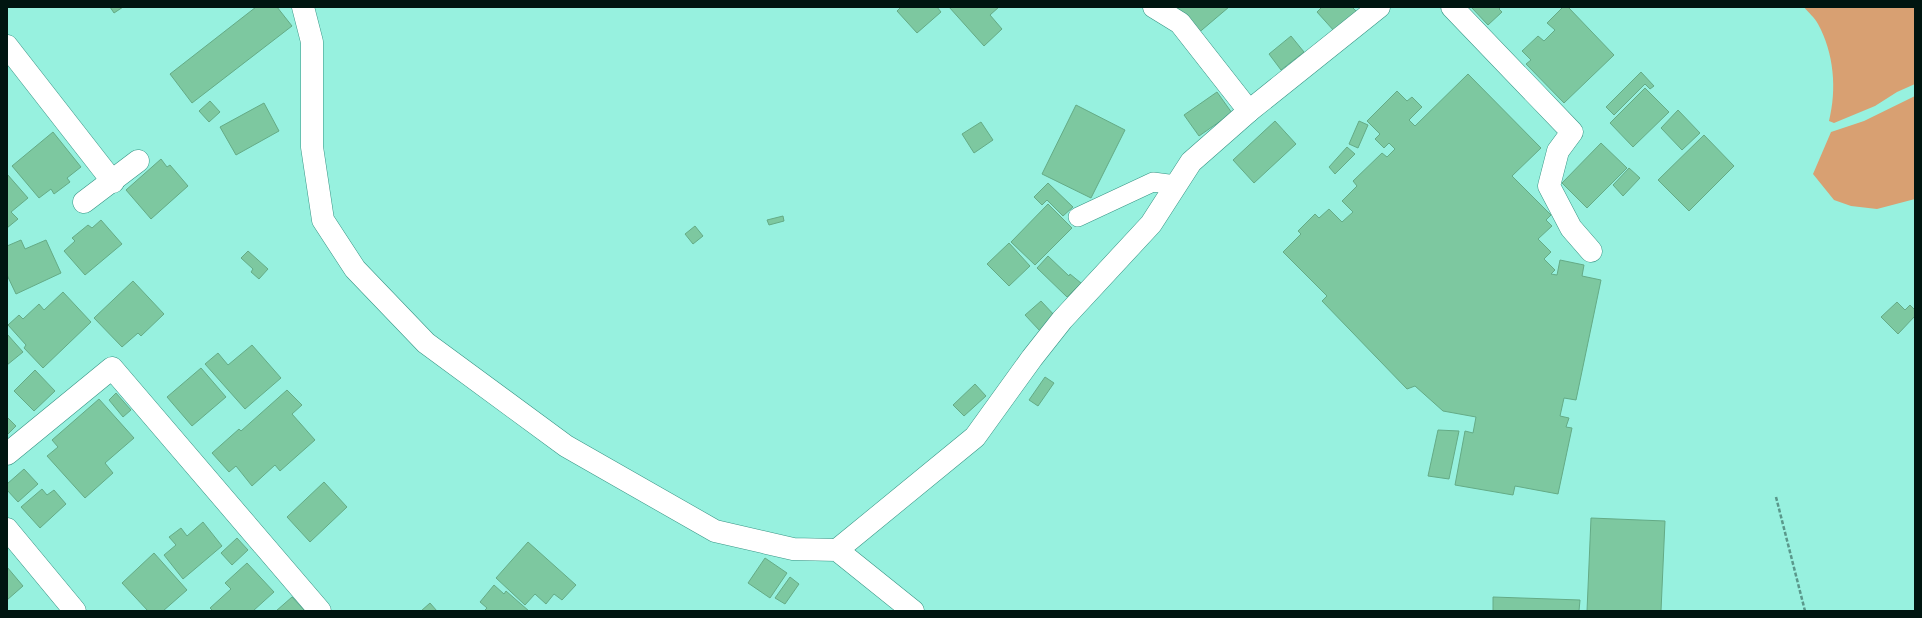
<svg xmlns="http://www.w3.org/2000/svg" width="1922" height="618" font-family="Ubuntu,sans-serif">
<style>
.green{fill:#d8a072}
.building{fill:#7dc8a0;stroke:#64ab86}
.lines{fill:none;stroke-linecap:round;stroke-linejoin:round}
.lane-casing{stroke:#379484;stroke-width:20}
.street-casing{stroke:#379484;stroke-width:23}
.path{stroke:#5a988b;stroke-width:2.5;stroke-dasharray:4 2;stroke-linecap:butt}
.lane{stroke:#fff;stroke-width:19}
.street{stroke:#fff;stroke-width:22}
</style>
<rect width="100%" height="100%" fill="#97f1df"/>
<g class="green">
<path d="M1804 7H1913L1915 9V84L1897 92 1875 106 1834 123 1829 121C1837 89 1834 53 1818 24 1815 18 1808 12 1804 7Z"/>
<path d="M1915 96V199L1877 209 1851 206 1834 200 1813 174 1831 132 1864 121Z"/>
</g>
<g class="building">
<path d="M110 7H123L114 13Z"/>
<path d="M256 7H277L292 26 192 103 170 74Z"/>
<path d="M901 7H937L941 12 917 33 897 11Z"/>
<path d="M949 7H999L990 15 1002 29 984 46Z"/>
<path d="M1173 7H1229L1196 35Z"/>
<path d="M1322 7H1352L1357 12 1335 32 1317 12Z"/>
<path d="M1471 7H1501L1499 9 1502 12 1488 25Z"/>
<path d="M1563 7H1568L1614 55 1564 103 1526 64 1531 60 1522 51 1538 36 1544 41 1555 30 1547 23Z"/>
<path d="M1291 36 1304 52 1281 70 1269 54Z"/>
<path d="M1641 72 1654 86 1650 89 1645 84 1614 115 1606 107Z"/>
<path d="M1468 74 1541 148 1512 176 1551 215 1546 220 1552 226 1538 239 1551 252 1544 259 1555 270 1551 274 1557 275 1560 260 1584 265 1582 276 1601 280 1576 400 1564 398 1560 416 1569 418 1566 427 1572 428 1558 494 1515 486 1513 495 1455 485 1465 431 1473 433 1476 417 1443 411 1415 386 1407 389 1322 301 1327 296 1283 252 1301 234 1298 231 1315 214 1319 218 1329 209 1342 222 1353 212 1342 201 1357 186 1353 181 1382 153 1387 157 1395 149 1389 143 1384 148 1375 139 1380 134 1367 121 1397 91 1407 101 1412 97 1422 107 1409 120 1415 126Z"/>
<path d="M1645 88 1669 112 1633 147 1610 123Z"/>
<path d="M1217 92 1232 113 1199 136 1184 115Z"/>
<path d="M210 101 220 112 209 122 199 111Z"/>
<path d="M264 103 279 131 236 155 220 127Z"/>
<path d="M1076 105 1125 130 1091 198 1042 174Z"/>
<path d="M1678 110 1700 133 1682 150 1661 128Z"/>
<path d="M1275 121 1296 144 1254 183 1233 160Z"/>
<path d="M1359 121 1368 125 1358 148 1349 144Z"/>
<path d="M981 122 993 140 974 153 962 134Z"/>
<path d="M53 132 81 167 67 178 70 182 54 194 51 189 39 198 12 166Z"/>
<path d="M1704 135 1734 166 1689 211 1658 180Z"/>
<path d="M1601 143 1627 168 1587 208 1562 183Z"/>
<path d="M1347 147 1355 154 1335 174 1329 167Z"/>
<path d="M161 159 167 167 170 165 188 186 151 219 126 190Z"/>
<path d="M1629 168 1640 178 1623 196 1613 185Z"/>
<path d="M7 174 28 198 11 212 18 219 7 228Z"/>
<path d="M1048 183 1073 207 1063 216 1047 200 1042 205 1034 197Z"/>
<path d="M1048 204 1072 228 1035 265 1011 242Z"/>
<path d="M783 216 784 221 769 225 767 220Z"/>
<path d="M101 220 122 244 85 275 64 251 75 241 72 238 88 225 92 228Z"/>
<path d="M695 226 703 236 693 244 685 234Z"/>
<path d="M21 240 25 249 46 240 61 273 16 294 7 275V246Z"/>
<path d="M1009 243 1030 266 1009 286 987 264Z"/>
<path d="M248 251 268 269 259 279 251 272 253 269 241 258Z"/>
<path d="M1048 256 1069 276 1070 274 1081 283 1067 297 1037 268Z"/>
<path d="M133 281 164 314 141 336 138 333 122 347 94 318Z"/>
<path d="M63 292 91 322 43 368 24 348 26 345 8 325 19 315 23 319 39 304 44 310Z"/>
<path d="M1041 301 1056 317 1040 331 1025 315Z"/>
<path d="M1897 302 1905 310 1910 305 1915 310V316L1898 334 1881 317Z"/>
<path d="M7 334 23 352 7 365Z"/>
<path d="M252 345 281 378 245 409 205 364 218 353 228 365Z"/>
<path d="M201 368 226 397 192 426 167 397Z"/>
<path d="M35 370 55 391 34 411 14 391Z"/>
<path d="M1045 377 1054 383 1038 406 1029 400Z"/>
<path d="M975 384 986 396 964 416 953 405Z"/>
<path d="M287 390 302 405 292 414 315 440 280 471 275 465 252 486 236 466 229 472 212 453 239 429 241 431Z"/>
<path d="M116 393 131 410 123 417 109 400Z"/>
<path d="M99 399 134 438 105 463 113 473 85 498 47 456 58 447 52 440Z"/>
<path d="M7 417 16 426 7 435Z"/>
<path d="M1438 430 1459 431 1449 479 1428 476Z"/>
<path d="M24 469 38 484 18 502 7 490V484Z"/>
<path d="M324 482 347 507 310 542 287 517Z"/>
<path d="M42 489 47 495 54 490 66 504 40 528 21 507Z"/>
<path d="M1591 518 1665 521 1661 611H1587Z"/>
<path d="M203 522 222 546 183 579 164 555 176 545 169 537 181 528 187 536Z"/>
<path d="M237 538 248 550 232 565 221 553Z"/>
<path d="M528 542 576 585 562 600 554 594 546 604 535 594 525 605 496 578Z"/>
<path d="M154 553 187 590 163 611H148L122 583Z"/>
<path d="M765 558 787 573 770 598 748 583Z"/>
<path d="M247 563 274 592 253 611H213L210 608 231 589 225 583Z"/>
<path d="M7 567 23 586 7 600Z"/>
<path d="M790 577 799 584 785 604 775 598Z"/>
<path d="M494 585 504 594 506 591 529 611H484L487 608 480 602Z"/>
<path d="M292 597 305 611H276Z"/>
<path d="M1493 597 1580 600 1579 611H1493Z"/>
<path d="M430 603 437 611H421Z"/>
</g>
<g class="lines">
<g class="lane-casing">
<path id="lane" d="M1078 217 1153 182 1176 185"/>
</g>
<g class="street-casing">
<g id="street">
<path d="M303 7 312 42V147L323 220 355 269 426 343 566 446 715 531 793 549 837 550 913 611"/>
<path d="M1154 7 1180 23 1249 111"/>
<path d="M1452 7 1572 132 1558 151 1549 186 1571 228 1591 251"/>
<path d="M7 46 113 182"/>
<path d="M84 202 138 161"/>
<path d="M7 454 112 368 320 611"/>
<path d="M7 529 75 611"/>
<path d="M837 550 975 437 1032 358 1062 320 1151 224 1191 162 1249 111 1379 7"/>
</g>
</g>
<path class="path" d="M1776 497 1805 611"/>
<use href="#lane" class="lane"/>
<use href="#street" class="street"/>
</g>
<rect width="1922" height="618" fill="none" stroke="#001510" stroke-width="16"/>
</svg>
